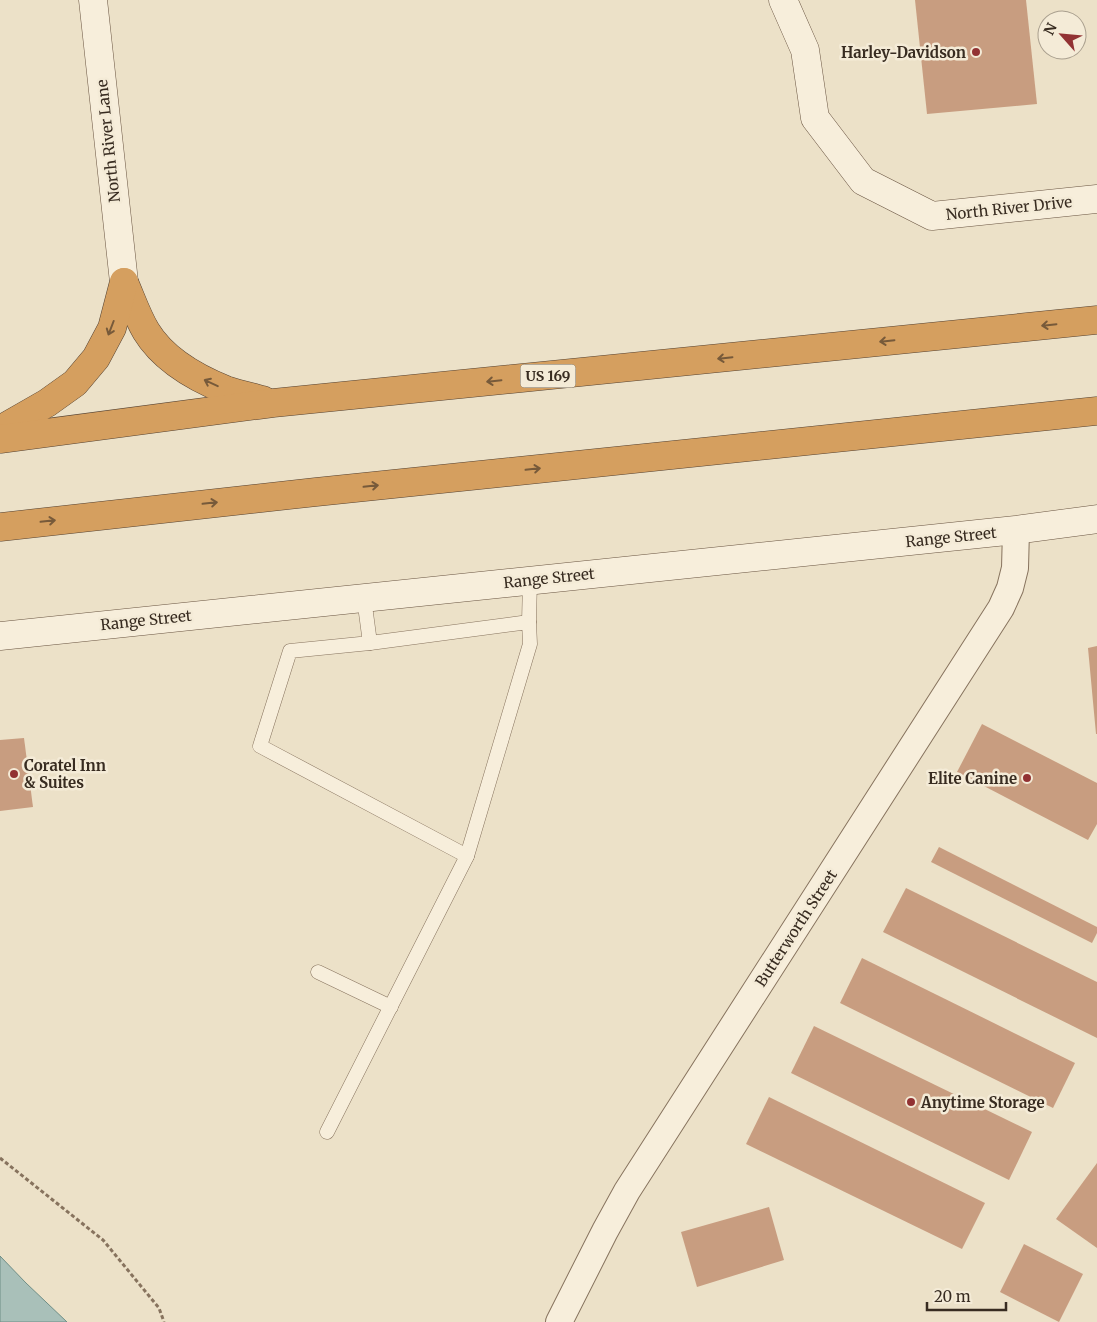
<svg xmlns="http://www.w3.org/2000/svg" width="1097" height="1322" font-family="Merriweather,serif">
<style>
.water{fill:#a9c0b9;stroke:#6f8e86}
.building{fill:#c89d80}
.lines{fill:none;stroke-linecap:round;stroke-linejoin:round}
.lane-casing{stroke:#87735e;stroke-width:15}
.street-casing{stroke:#87735e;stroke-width:28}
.secondary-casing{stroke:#695441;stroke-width:29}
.highway-casing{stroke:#554232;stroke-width:29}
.path{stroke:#87735e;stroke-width:3;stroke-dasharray:4 2.5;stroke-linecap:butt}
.lane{stroke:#f7eedb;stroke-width:14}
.street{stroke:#f7eedb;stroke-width:26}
.secondary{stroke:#f7eedb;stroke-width:28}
.highway{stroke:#d59f5f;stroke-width:28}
.oneway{stroke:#775a3a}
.poi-dot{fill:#923233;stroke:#f4ebd7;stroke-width:2}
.labels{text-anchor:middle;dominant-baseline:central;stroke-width:5;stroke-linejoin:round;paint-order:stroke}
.shield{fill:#f4ebd7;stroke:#706558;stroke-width:1}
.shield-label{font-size:14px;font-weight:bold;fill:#382c21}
.poi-label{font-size:15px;font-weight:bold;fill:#382c21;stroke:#f4ebd7;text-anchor:end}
.street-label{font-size:15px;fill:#382c21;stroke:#f4ebd7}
</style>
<rect width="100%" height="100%" fill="#ece1c8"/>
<path class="water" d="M0 1256 26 1283 67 1322H0Z"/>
<g class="building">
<path d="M915 0H1026L1037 104 927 114Z"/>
<path d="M1097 646V734H1096L1088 648Z"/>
<path d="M982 724 1097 783V824L1088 840 957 772Z"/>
<path d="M24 738 33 807 0 811V740Z"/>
<path d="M939 847 1097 927V933L1092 943 931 862Z"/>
<path d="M906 888 1097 982V1038L883 932Z"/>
<path d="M862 958 1075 1063 1053 1108 840 1003Z"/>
<path d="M814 1026 1032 1132 1009 1180 791 1073Z"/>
<path d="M769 1097 985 1203 962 1249 746 1144Z"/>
<path d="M1097 1163V1248L1056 1219Z"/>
<path d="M769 1207 784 1260 697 1287 681 1232Z"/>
<path d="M1024 1244 1083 1274 1059 1322 1000 1292Z"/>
</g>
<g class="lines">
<g class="lane-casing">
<g id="lane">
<path d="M529 622 530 580"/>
<path d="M370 643 529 622 530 644 467 856"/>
<path d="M318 972 391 1007"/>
<path d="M327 1132 467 856 260 746 290 651 370 643 364 598"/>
</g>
</g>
<g class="street-casing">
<path id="street" d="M559 1322 605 1231 627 1191 1001 608 1010 588 1015 568 1016 530"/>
</g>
<g class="secondary-casing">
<g id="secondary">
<path d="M93 0 124 282"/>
<path d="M783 0 805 50 815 118 863 181 932 216 1097 199"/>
<path d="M0 636 1016 530 1097 519"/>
</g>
</g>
<g class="highway-casing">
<g id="highway">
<path d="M124 282C131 298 137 316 146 331 163 359 196 378 226 390 238 394 251 397 263 400"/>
<path d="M0 430 47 403 75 383 96 358 112 328 124 282"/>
<path d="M0 439 273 403 1097 320"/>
<path d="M0 527 316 492 1097 411"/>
</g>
</g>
<path class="path" d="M0 1158 103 1240 159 1308 164 1322"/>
<use href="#lane" class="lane"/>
<use href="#street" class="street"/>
<use href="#secondary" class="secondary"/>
<use href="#highway" class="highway"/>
</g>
<defs><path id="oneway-shaft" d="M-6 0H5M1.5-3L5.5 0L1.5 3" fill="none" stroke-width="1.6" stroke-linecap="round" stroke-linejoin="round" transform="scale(1.25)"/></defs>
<g class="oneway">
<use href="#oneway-shaft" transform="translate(1049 325) rotate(174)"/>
<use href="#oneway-shaft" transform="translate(111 328) rotate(111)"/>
<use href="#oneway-shaft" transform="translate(887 341) rotate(174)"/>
<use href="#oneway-shaft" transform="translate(725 358) rotate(174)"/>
<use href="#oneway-shaft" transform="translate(494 381) rotate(174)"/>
<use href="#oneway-shaft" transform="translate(211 383) rotate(-155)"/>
<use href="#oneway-shaft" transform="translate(533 469) rotate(-6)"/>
<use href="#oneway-shaft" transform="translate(371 486) rotate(-6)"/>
<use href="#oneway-shaft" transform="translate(210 503) rotate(-6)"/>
<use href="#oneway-shaft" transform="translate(48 521) rotate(-6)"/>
</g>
<g class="poi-dot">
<circle cx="976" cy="52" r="5"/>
<circle cx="14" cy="774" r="5"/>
<circle cx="1027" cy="778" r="5"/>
<circle cx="911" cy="1102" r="5"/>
</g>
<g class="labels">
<rect class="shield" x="520.5" y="364.5" width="55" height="23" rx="4"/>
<g class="shield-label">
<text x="548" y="376">US 169</text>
</g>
<g class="poi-label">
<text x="966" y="52">Harley-Davidson</text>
<text x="24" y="765" text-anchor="start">Coratel Inn<tspan x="24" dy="17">&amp; Suites</tspan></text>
<text x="1017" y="778">Elite Canine</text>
<text x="921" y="1102" text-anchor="start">Anytime Storage</text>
</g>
<g class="street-label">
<text transform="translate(108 141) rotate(-96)">North River Lane</text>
<text transform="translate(1009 208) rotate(-6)">North River Drive</text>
<text transform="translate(951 537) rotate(-6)">Range Street</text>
<text transform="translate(549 578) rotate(-6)">Range Street</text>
<text transform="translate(146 620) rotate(-6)">Range Street</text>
<text transform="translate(796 928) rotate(-57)">Butterworth Street</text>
</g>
</g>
<g transform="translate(1062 35) rotate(297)"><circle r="24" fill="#f4ebd7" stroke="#a99f8e"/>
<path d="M0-4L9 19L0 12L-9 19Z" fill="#923233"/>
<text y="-8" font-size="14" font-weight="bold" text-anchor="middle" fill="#382c21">N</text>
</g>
<path d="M927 1302v8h79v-8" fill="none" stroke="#382c21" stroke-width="2.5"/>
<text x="934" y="1302" font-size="15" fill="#382c21" stroke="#f4ebd7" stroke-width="4" paint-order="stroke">20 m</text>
</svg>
